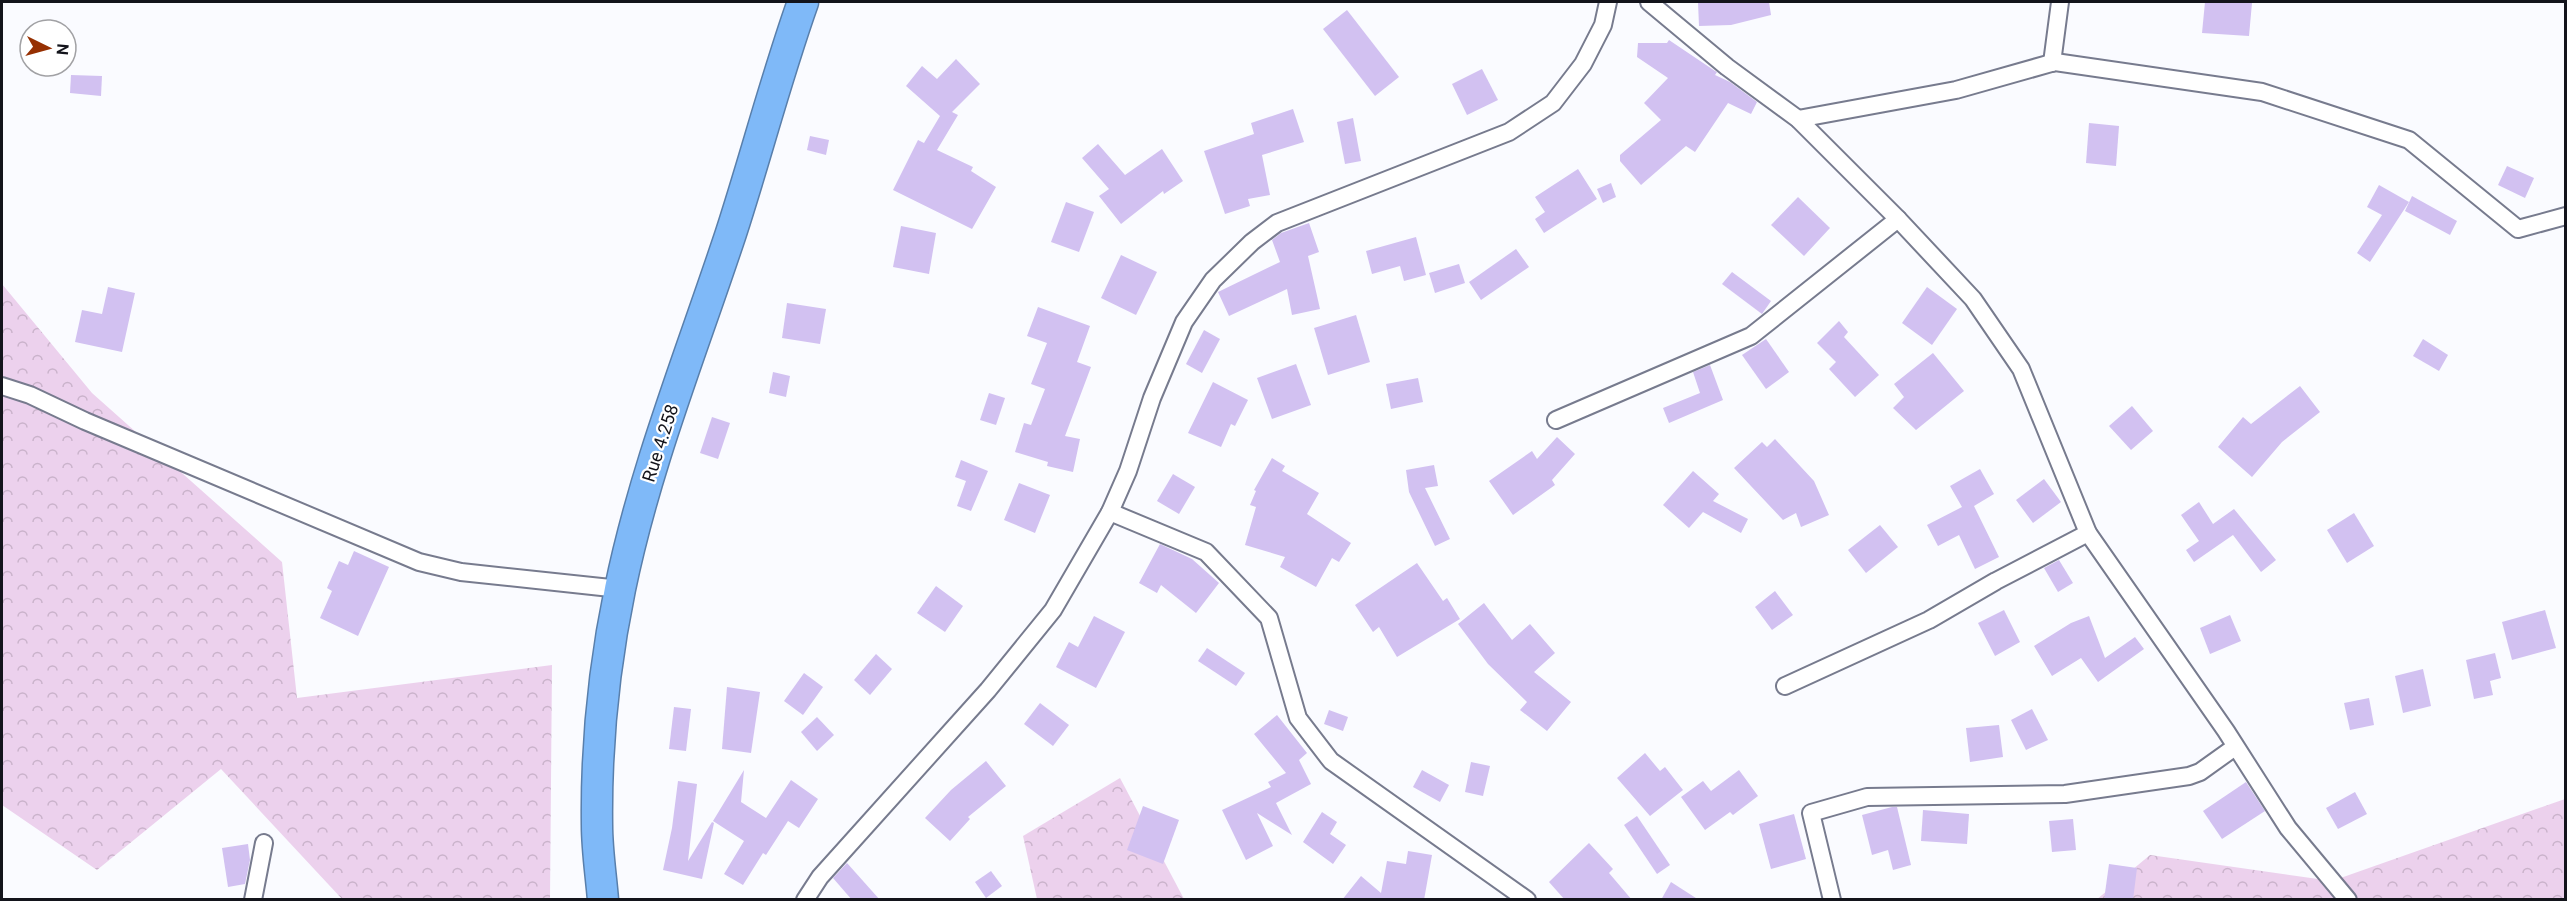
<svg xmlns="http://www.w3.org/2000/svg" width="2567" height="901" font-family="Roboto,sans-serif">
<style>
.forest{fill:url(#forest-crowns)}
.building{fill:#d2c1f1}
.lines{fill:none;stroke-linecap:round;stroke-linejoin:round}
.street-casing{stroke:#777b8e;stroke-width:20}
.highway-casing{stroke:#597fab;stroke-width:33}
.street{stroke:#fff;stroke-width:16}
.highway{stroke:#7fb9f8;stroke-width:30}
.labels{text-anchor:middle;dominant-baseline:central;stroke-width:4.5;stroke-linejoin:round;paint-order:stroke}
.street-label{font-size:18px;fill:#13141b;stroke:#fff}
</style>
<defs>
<pattern id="forest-crowns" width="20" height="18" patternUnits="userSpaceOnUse" patternTransform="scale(1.5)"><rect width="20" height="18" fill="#ecd1ed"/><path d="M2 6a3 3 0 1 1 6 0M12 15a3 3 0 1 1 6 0" fill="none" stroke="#cab3cb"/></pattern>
</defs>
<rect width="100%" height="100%" fill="#fafbff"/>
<g class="forest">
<path d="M2 284 92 393 282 562 297 698 552 665 550 899H342L221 769 97 870 2 805Z"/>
<path d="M1120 778 1184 899H1037L1023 836Z"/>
<path d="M2565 799V899L2096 900 2150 855 2332 881Z"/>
</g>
<g class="building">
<path d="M1698 2H1769L1771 15 1731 25 1699 26Z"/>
<path d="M2205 2 2252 3 2249 36 2202 33Z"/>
<path d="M1347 10 1399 77 1375 96 1323 29Z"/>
<path d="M1669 40 1715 71 1717 72 1715 75 1730 82 1757 102 1751 114 1728 103 1695 152 1686 146 1641 185 1620 161V155L1661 120 1644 103 1668 78 1637 57 1638 43H1667Z"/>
<path d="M956 59 980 84 952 112 958 115 937 150 973 167 971 171 996 187 972 229 893 190 918 140 924 143 940 116 906 86 922 66 937 79Z"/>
<path d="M1482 69 1498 100 1467 115 1452 84Z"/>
<path d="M71 75 102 76 101 96 70 93Z"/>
<path d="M1293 109 1304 142 1262 155 1270 195 1248 199 1250 206 1225 214 1204 151 1254 134 1251 123Z"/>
<path d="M1353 118 1361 161 1345 164 1337 122Z"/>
<path d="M2089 123 2119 126 2116 166 2086 163Z"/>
<path d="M810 136 829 140 826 155 807 150Z"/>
<path d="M1098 144 1125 175 1162 149 1183 181 1164 194 1163 191 1121 224 1099 196 1109 189 1082 158Z"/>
<path d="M2507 166 2534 178 2525 198 2498 185Z"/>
<path d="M1578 169 1597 199 1544 233 1535 219 1545 212 1535 197Z"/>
<path d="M1611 183 1616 197 1603 203 1597 189Z"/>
<path d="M2379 185 2409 202 2370 262 2357 253 2382 215 2367 207Z"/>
<path d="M2412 196 2457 221 2450 235 2405 211Z"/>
<path d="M1798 197 1830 228 1804 256 1771 225Z"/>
<path d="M1066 202 1094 212 1079 252 1051 242Z"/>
<path d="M1309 223 1319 252 1308 256 1320 309 1292 315 1287 289 1229 316 1218 292 1280 262 1272 240 1281 233Z"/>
<path d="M901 226 936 233 929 274 893 267Z"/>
<path d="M1416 237 1426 275 1404 281 1400 266 1372 274 1366 251Z"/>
<path d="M1516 249 1529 267 1481 300 1469 282Z"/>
<path d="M1121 255 1157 272 1136 315 1101 298Z"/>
<path d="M1459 264 1465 283 1435 293 1429 273Z"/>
<path d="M1732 272 1771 301 1762 314 1722 284Z"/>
<path d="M108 287 135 293 122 352 75 342 82 310 102 314Z"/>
<path d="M1927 287 1957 309 1932 345 1902 323Z"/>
<path d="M787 303 826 309 820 344 782 338Z"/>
<path d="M1038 307 1090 326 1077 362 1091 367 1065 436 1080 439 1073 472 1047 466 1048 462 1015 452 1024 423 1031 425 1045 389 1031 384 1047 343 1027 336Z"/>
<path d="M1356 315 1370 362 1328 375 1314 328Z"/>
<path d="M1839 321 1848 332 1844 337 1879 375 1855 397 1829 369 1836 362 1817 343Z"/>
<path d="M1204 330 1220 339 1202 373 1186 364Z"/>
<path d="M1766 339 1789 372 1766 389 1742 355Z"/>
<path d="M2423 339 2448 355 2439 371 2413 356Z"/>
<path d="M1933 353 1964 391 1916 430 1893 408 1904 397 1894 384Z"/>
<path d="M1296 364 1311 405 1272 419 1257 378Z"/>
<path d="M1710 365 1723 400 1669 423 1663 408 1700 393 1693 372Z"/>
<path d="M773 372 790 376 786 397 769 393Z"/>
<path d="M1418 378 1423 402 1391 409 1386 384Z"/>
<path d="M1213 382 1248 400 1235 426 1231 424 1221 447 1188 433Z"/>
<path d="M2300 386 2320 412 2282 442 2252 477 2218 447 2243 417 2251 424Z"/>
<path d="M989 393 1005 398 996 425 980 420Z"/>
<path d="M2132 406 2153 431 2131 450 2109 426Z"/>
<path d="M712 417 730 423 718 459 700 453Z"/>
<path d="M1557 437 1575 454 1552 480 1555 485 1513 515 1489 481 1532 451 1537 459Z"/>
<path d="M1775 439 1814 481 1829 515 1801 527 1796 513 1783 520 1734 468 1762 442 1767 447Z"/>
<path d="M1272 458 1285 466 1282 471 1319 493 1307 514 1351 543 1339 562 1332 558 1316 587 1280 567 1285 557 1245 545 1256 507 1250 505 1256 491 1254 490Z"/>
<path d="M961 460 988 471 971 511 957 506 966 481 955 477Z"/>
<path d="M1434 465 1438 486 1425 488 1450 539 1435 546 1409 492 1406 470Z"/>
<path d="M1980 469 1994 494 1974 506 1999 557 1975 569 1959 535 1938 546 1927 525 1962 507 1950 486Z"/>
<path d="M1693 471 1719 494 1713 501 1748 519 1741 533 1703 512 1689 528 1663 505Z"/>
<path d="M1173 474 1195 487 1179 514 1157 501Z"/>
<path d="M2044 479 2061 502 2033 523 2016 500Z"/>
<path d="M1019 483 1050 495 1035 533 1004 520Z"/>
<path d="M2199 502 2213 524 2234 509 2276 560 2261 572 2233 535 2194 562 2186 550 2199 541 2181 515Z"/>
<path d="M2354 513 2374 546 2347 563 2327 530Z"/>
<path d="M1880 525 1898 547 1866 573 1848 550Z"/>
<path d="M1160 544 1192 559 1219 583 1196 613 1161 585 1157 593 1139 583Z"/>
<path d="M354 551 389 567 358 636 320 618 332 591 327 588 339 561 348 565Z"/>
<path d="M2059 560 2073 583 2058 592 2044 568Z"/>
<path d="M1417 563 1443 601 1447 598 1460 619 1397 657 1379 627 1373 632 1355 605Z"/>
<path d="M936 586 963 606 945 632 917 613Z"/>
<path d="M1775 591 1793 615 1772 630 1755 607Z"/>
<path d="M1484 603 1512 640 1530 624 1555 653 1534 672 1571 702 1547 731 1520 710 1527 702 1488 664 1458 624Z"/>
<path d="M2004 610 2020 642 1995 656 1978 623Z"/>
<path d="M2545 610 2556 648 2512 660 2502 622Z"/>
<path d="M2230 615 2241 641 2210 654 2200 628Z"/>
<path d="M1094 616 1125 632 1096 688 1056 667 1069 642 1078 647Z"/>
<path d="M2089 616 2105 658 2135 637 2144 649 2098 682 2081 658 2052 676 2034 646 2071 623Z"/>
<path d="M1207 648 1245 673 1236 686 1198 661Z"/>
<path d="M2495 653 2501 678 2490 681 2493 695 2474 699 2466 660Z"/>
<path d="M876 654 892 669 870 695 854 680Z"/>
<path d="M2423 669 2431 706 2403 713 2395 676Z"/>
<path d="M804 673 823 687 803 715 784 701Z"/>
<path d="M727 687 760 692 751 753 722 749Z"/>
<path d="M2369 698 2374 725 2350 730 2344 703Z"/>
<path d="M1040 703 1069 725 1053 746 1024 724Z"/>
<path d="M674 707 691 709 686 751 669 749Z"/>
<path d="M2032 709 2048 740 2026 750 2011 720Z"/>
<path d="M1329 710 1348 717 1343 731 1324 724Z"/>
<path d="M1277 715 1307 753 1299 760 1311 784 1276 803 1292 835 1257 813 1273 846 1246 860 1222 810 1271 787 1268 782 1286 773 1254 734Z"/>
<path d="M817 717 834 735 817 751 801 732Z"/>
<path d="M1999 725 2003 757 1970 762 1966 728Z"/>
<path d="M1645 753 1660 771 1665 767 1683 790 1650 816 1617 778Z"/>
<path d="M986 761 1006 786 968 817 970 819 950 841 925 818 951 790Z"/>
<path d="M1471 762 1490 766 1483 796 1465 792Z"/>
<path d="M744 770 741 802 766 818 791 780 818 799 799 828 788 821 766 855 763 853 743 885 724 874 744 841 713 821Z"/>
<path d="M1422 770 1449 785 1440 802 1413 787Z"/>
<path d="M1739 770 1758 796 1733 815 1730 812 1705 830 1681 797 1703 781 1711 791Z"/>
<path d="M678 781 697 784 688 861 712 822 714 823 702 879 663 870 672 828Z"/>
<path d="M2246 782 2265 811 2222 839 2203 811Z"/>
<path d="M2355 792 2367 814 2338 829 2326 808Z"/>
<path d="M1143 806 1179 820 1163 864 1127 850Z"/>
<path d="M1892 807H1897L1911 865 1893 870 1888 850 1872 855 1862 815Z"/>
<path d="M1923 810 1969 814 1967 844 1921 841Z"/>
<path d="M1322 812 1337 822 1330 834 1346 845 1333 864 1303 842Z"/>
<path d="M1794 814 1806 859 1771 869 1759 824Z"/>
<path d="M1637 816 1670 865 1657 874 1624 825Z"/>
<path d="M2073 819 2076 850 2052 852 2049 821Z"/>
<path d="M1589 843 1613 869 1609 873 1632 900H1565L1549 882Z"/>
<path d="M248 844 250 860 245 884 228 887 222 848Z"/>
<path d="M1408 851 1432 855 1424 900H1342L1361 876 1381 893 1387 861 1406 864Z"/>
<path d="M847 863 880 900H852L833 878Z"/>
<path d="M2109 864 2137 868 2133 900H2104Z"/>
<path d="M991 871 1002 886 986 898 975 882Z"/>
<path d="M1671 882 1699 900H1661Z"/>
</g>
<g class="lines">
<g class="street-casing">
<g id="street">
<path d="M1649 2 1727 67 1798 119 1898 219 1973 299 2021 369 2088 533 2226 731 2288 828 2348 900"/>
<path d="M2052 63 2060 2"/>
<path d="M1798 119 1956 90 2055 62 2262 92 2409 140 2518 229 2566 216"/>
<path d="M2 386 30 395 85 421 419 562 461 572 620 589"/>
<path d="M1556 420 1751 336 1898 219"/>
<path d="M1110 512 1206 552 1269 618 1298 718 1331 761 1527 900"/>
<path d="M1785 686 1929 620 1996 581 2088 533"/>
<path d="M253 900 264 843"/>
<path d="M805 900 820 877 988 690 1053 610 1110 512 1128 471 1152 398 1184 322 1213 280 1252 242 1277 223 1509 132 1553 103 1583 64 1603 25 1608 2"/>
<path d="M1832 900 1811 813 1867 797 2065 794 2189 776 2200 772 2235 747"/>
</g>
</g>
<g class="highway-casing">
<path id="highway" d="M603 900C601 875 597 850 597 825 596 747 604 666 620 589 645 467 692 351 731 233 756 156 776 78 803 2"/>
</g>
<use href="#street" class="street"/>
<use href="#highway" class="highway"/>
</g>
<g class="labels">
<g class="street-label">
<text transform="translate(660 443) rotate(-72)">Rue 4.258</text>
</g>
</g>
<rect width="2567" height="901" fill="none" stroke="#13141b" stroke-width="6"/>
<g transform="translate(48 48) rotate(95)"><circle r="28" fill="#ffffff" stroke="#a1a1a4" stroke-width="1.5"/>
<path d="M0-4.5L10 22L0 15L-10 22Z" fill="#963002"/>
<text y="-9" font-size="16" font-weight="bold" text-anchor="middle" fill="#13141b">N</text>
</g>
</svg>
